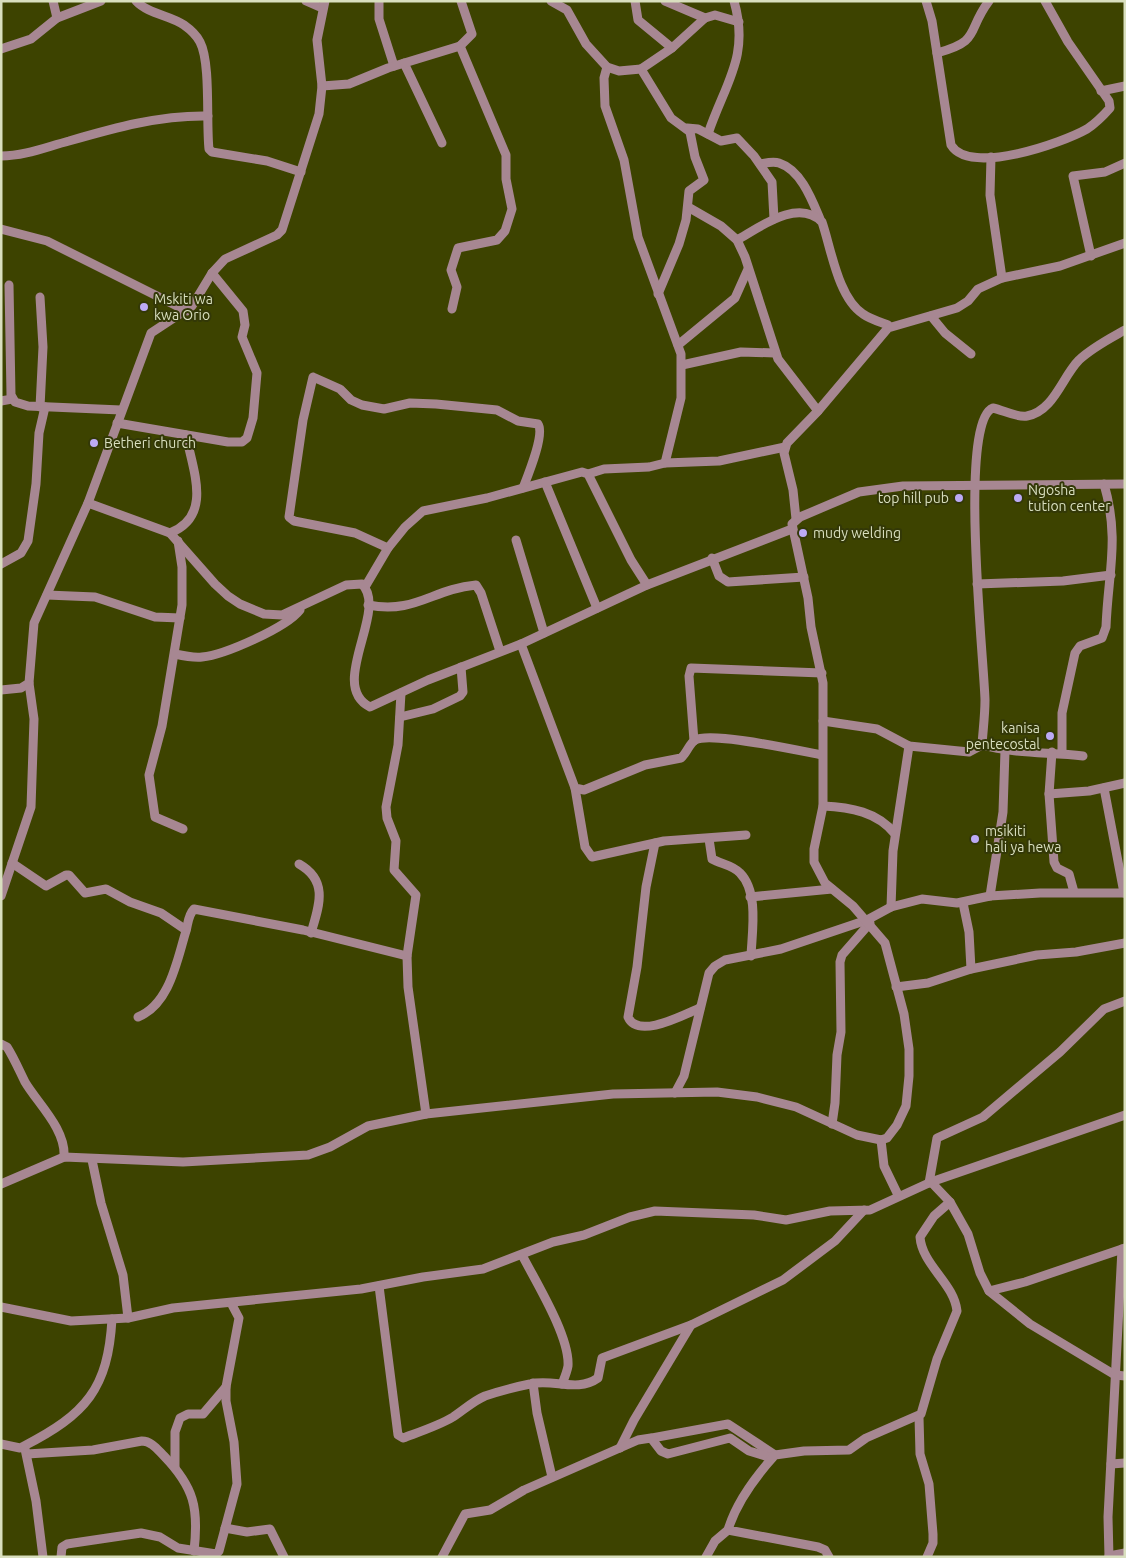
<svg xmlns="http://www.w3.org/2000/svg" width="1126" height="1558" font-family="Ubuntu,sans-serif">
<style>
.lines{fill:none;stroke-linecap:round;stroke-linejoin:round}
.minor{stroke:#a78792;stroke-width:9}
.poi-dot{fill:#bcaaf5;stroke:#333807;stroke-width:2}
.labels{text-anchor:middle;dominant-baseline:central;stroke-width:4;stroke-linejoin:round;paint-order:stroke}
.poi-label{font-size:14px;fill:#d9dfbf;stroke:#333807;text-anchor:start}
</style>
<rect width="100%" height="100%" fill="#3d4300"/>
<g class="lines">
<g class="minor">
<path d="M53 1 57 18"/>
<path d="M136 1C148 14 170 15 184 25 191 30 196 34 200 42 211 63 206 123 209 149L212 152 267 161 301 172"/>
<path d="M306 1 322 8"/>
<path d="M379 1V19L394 66"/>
<path d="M551 1 567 10 586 44 607 67 619 71 641 69 671 118 690 132 695 157 704 180 689 191 686 220 679 244 658 294"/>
<path d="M635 1 638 20 672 48"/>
<path d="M665 1 705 18"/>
<path d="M926 1 932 21 951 145C970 176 1062 143 1087 129 1096 123 1103 116 1110 108L1109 101 1068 42 1045 1"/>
<path d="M1 49 31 39 57 18 101 1"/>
<path d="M937 53C982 41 966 31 989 1"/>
<path d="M404 63 442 143"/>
<path d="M607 67 604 78 605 106 624 160 638 237 681 354V398L665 463"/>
<path d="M641 69 672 48 705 18 715 15 739 22"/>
<path d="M322 86 349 84 388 68 460 46 472 34 461 1"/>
<path d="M1101 91 1125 86"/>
<path d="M687 128 698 129 721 141 737 138 754 156 772 182 774 219"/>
<path d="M708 134C725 83 750 57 734 1"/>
<path d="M1 156C25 156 46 147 69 141 114 128 160 115 208 116"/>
<path d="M991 157 990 195 1002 278"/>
<path d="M760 164C766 163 773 161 779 163 801 170 812 200 820 219"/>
<path d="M688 207 721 226 737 240 745 257 778 359 818 411"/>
<path d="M1 229 47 241 187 311"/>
<path d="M737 240C760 227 798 198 822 222 831 248 838 298 863 314 870 319 880 322 888 325"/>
<path d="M1091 256 1073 176 1105 172 1125 163"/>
<path d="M9 285 11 395 15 402 28 406 121 410"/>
<path d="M40 297 43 347 40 407"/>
<path d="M452 309 457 287 451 270 458 248 497 240 505 231 512 209 506 179V155L460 46"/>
<path d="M931 316 945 333 971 354"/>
<path d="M678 345 735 298 748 269"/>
<path d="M682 365 741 352 775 353"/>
<path d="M1 401 12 399"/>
<path d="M117 423 228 442H242L247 438 253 418 257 373 242 337 245 325 243 311 212 273"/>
<path d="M588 474 604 469 649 467 665 463 719 461 785 447"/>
<path d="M545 482 597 608"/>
<path d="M88 503 170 533 215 584 228 596 240 604 264 614 282 615 346 585 362 584C389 611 327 685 370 707L428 680 521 644 647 585 792 529"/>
<path d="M796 519 793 490 784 453 787 443 818 411 888 328 957 308 968 301 978 289 1002 278 1060 266 1125 243"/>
<path d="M170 533C213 516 193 471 186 435"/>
<path d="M516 540 544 633"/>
<path d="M178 541 182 567V605L162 726 149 775 155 817 183 829"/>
<path d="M388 548 355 533 294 521 289 517 303 420 313 377 340 389 351 400 362 405 384 409 410 403 436 404 497 410 518 421 538 424C545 434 528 475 523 488"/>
<path d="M712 558 719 576 728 582 804 577"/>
<path d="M1 564 21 553 28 541 36 484 39 433 45 407"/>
<path d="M977 584 1063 581 1111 575"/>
<path d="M365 587 388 548 405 527 423 511 487 498 582 472 588 474 631 560 647 585"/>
<path d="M47 595 95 597 155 617 180 618"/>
<path d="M368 605C416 614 432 589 476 585L481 593 500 651"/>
<path d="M521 644 575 788 584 790 645 765 681 758C687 753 689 744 695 740 711 731 800 751 822 755"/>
<path d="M175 654C184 656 193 658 202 657 224 655 286 628 300 610"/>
<path d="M1 690 21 688 29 683 34 623 88 503 151 333 192 306 212 273 225 259 277 235 282 230 319 114 322 86 317 40 325 1"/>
<path d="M401 693 398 745 386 807 387 818 396 841 394 870 416 895 407 956 408 987 426 1114"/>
<path d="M400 717 433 709 460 696 463 692 461 667"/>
<path d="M823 721 877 729 909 746 969 752 982 745C983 730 985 715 985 700 984 659 958 421 993 408 1003 410 1017 418 1027 416 1054 411 1062 377 1079 360 1093 347 1109 339 1125 330"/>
<path d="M694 741 689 676 691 668 822 673"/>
<path d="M982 745C1015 754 1049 752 1083 756"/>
<path d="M1052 752 1049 794 1054 862 1057 868 1069 874 1074 892"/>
<path d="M1062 753V713L1075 653 1080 646 1102 638 1106 627C1108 573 1120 539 1104 484"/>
<path d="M575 788 585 847 592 857 664 841 746 835"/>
<path d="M1104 788 1124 893"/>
<path d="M1049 794 1089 791 1125 783"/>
<path d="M823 806C850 807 878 812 895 834"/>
<path d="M709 839 712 859C721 864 733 865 740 873 759 892 752 932 751 956"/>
<path d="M655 843 646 887 637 967 628 1017C638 1040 685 1014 700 1008"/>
<path d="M12 863 46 886 66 875H69L85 893 106 889 130 902 161 913 186 930"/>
<path d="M299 864C329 881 319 906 311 933"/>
<path d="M1 896 31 807 34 719 29 683"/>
<path d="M990 896 1003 812 1005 751"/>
<path d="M750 897 832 889"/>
<path d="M963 903 969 932 971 969"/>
<path d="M891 907 893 851 909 746"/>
<path d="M896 987 928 983 971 969 1037 955 1076 952 1125 943"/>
<path d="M138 1017C170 1004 177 960 186 931 188 924 188 915 194 909L303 930 407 956"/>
<path d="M1 1044 7 1047C14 1058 19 1070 25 1082 38 1104 66 1129 64 1157"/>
<path d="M675 1093 684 1076 709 973 715 966 725 960 781 949 867 920 891 907 922 899 957 903 990 896 1040 893H1125"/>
<path d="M832 1124 835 1103 837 1055 841 1032 840 962 842 955 870 923"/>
<path d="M881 1140 884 1166 898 1195"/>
<path d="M92 1160 101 1203 123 1275 128 1318"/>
<path d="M931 1182 950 1202 968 1234 980 1273 989 1291 1030 1324 1115 1375 1125 1376"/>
<path d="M929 1183 937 1138 983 1117 1060 1052 1104 1009 1125 1001"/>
<path d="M1 1184 64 1157 183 1162 308 1155 330 1147 368 1126 426 1114 613 1094 717 1092 757 1097 796 1107 857 1135 881 1140 887 1138 897 1125 906 1106 909 1076V1049L904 1014 885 943 853 906 825 883 814 862V849L823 806V683L811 627 808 598 792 524 800 517 859 492 903 486 1125 484"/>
<path d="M522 1255C536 1282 570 1337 568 1366 567 1372 564 1379 562 1384"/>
<path d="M379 1286 398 1435 403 1438C419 1432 438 1426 453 1417 464 1410 473 1401 485 1396 500 1391 515 1387 530 1384 553 1378 577 1393 598 1378L602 1358 691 1325 783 1280 835 1241 864 1210"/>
<path d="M989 1291 1025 1282 1125 1248"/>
<path d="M1 1307 71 1321 128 1318 173 1308 361 1289 423 1277 483 1269 553 1242 584 1235 630 1217 655 1211 754 1215 786 1220 830 1211 870 1210 931 1182 1125 1115"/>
<path d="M533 1383 537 1413 552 1477"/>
<path d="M919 1417 920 1454 929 1484 933 1534V1543L927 1557"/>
<path d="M652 1438 728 1424 775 1455"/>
<path d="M1 1444 20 1448 24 1446C86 1414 108 1389 112 1319"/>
<path d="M620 1448 634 1420 691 1325"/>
<path d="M25 1449 36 1501 43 1557"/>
<path d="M27 1454 93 1450 142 1441C151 1441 157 1449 164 1456 194 1487 199 1508 194 1551"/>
<path d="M1111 1464 1125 1463"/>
<path d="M175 1467V1432L180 1418 188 1414H203L226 1387"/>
<path d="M225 1528 247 1532 270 1529 284 1557"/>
<path d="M1109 1556 1125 1553"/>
<path d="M61 1557 62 1547 67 1544 141 1533 160 1537 178 1548 216 1554 219 1551 237 1484 234 1442 226 1401V1387L239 1318 231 1303"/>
<path d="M442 1557 465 1514 490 1510 524 1490 638 1440 651 1438 661 1451 668 1454 730 1438 749 1451 772 1458"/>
<path d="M706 1557 715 1541 728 1530"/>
<path d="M829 1557 825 1550 818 1547 728 1530C736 1503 756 1476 775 1455L804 1451 849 1450 866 1438 921 1414 937 1359 957 1311C954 1283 922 1265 920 1237L934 1216 950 1202"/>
<path d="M1109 1557 1108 1517 1122 1249"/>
</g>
</g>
<g class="poi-dot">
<circle cx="144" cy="307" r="5"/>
<circle cx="94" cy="443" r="5"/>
<circle cx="959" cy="498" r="5"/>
<circle cx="1018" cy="498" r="5"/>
<circle cx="803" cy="533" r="5"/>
<circle cx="1050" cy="736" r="5"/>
<circle cx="975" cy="839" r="5"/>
</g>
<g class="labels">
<g class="poi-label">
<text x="154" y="299">Mskiti wa<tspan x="154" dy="16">kwa Orio</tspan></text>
<text x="104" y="443">Betheri church</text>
<text x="1028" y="490">Ngosha<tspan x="1028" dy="16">tution center</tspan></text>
<text x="949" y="498" text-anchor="end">top hill pub</text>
<text x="813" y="533">mudy welding</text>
<text x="1040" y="728" text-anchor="end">kanisa<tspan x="1040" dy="16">pentecostal</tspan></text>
<text x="985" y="831">msikiti<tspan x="985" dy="16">hali ya hewa</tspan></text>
</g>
</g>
<rect width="1126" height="1558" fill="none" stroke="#d9dfbf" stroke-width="5"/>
</svg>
